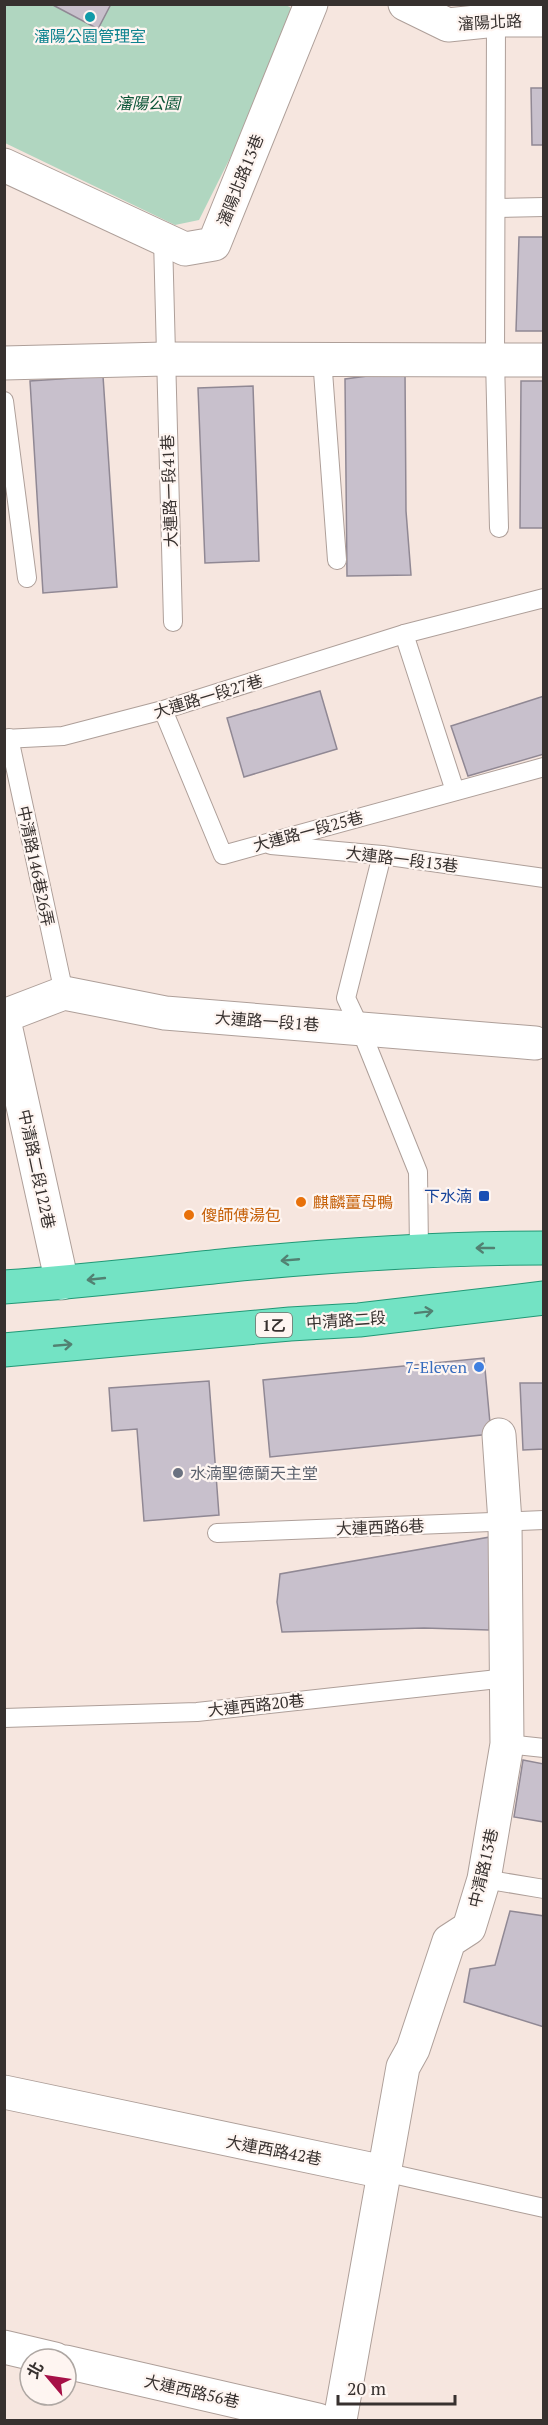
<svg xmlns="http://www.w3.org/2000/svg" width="548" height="2425" font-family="'PT Serif','Noto Sans TC',serif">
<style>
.green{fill:#b0d6c0}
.building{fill:#c8c0cc;stroke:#908894;stroke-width:1.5}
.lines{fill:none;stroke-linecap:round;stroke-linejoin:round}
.service-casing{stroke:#ae9f99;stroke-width:20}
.minor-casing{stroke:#ae9f99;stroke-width:35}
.primary-casing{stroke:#219876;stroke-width:35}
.service{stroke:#fff;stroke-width:18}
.minor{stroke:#fff;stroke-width:33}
.primary{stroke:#73e3c4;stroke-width:33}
.oneway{stroke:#528172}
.culture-dot{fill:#0f9aa8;stroke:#fef5f1;stroke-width:2}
.transit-dot{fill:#1a4fb4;stroke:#fef5f1;stroke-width:2}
.food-dot{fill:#e8710a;stroke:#fef5f1;stroke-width:2}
.shop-dot{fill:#3f7fe0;stroke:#fef5f1;stroke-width:2}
.worship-dot{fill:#6b7280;stroke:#fef5f1;stroke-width:2}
.labels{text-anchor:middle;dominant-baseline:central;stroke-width:4.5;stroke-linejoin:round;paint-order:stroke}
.shield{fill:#fef5f1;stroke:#736c69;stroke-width:1.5}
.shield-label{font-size:15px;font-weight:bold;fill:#37312f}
.street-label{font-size:16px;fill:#37312f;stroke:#fef5f1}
.culture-label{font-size:16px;fill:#0d838f;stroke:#fef5f1}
.park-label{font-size:16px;font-style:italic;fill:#0a5436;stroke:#fef5f1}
.transit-label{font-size:16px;fill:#164399;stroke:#fef5f1;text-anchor:end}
.food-label{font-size:16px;fill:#c56008;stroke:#fef5f1;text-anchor:start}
.shop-label{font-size:16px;fill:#366cbe;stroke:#fef5f1;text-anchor:end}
.worship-label{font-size:16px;fill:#5b616d;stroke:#fef5f1;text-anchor:start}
</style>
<rect width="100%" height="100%" fill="#f6e6df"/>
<path class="green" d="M4 5H285L290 7 297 24 199 220 175 225 5 143Z"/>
<g class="building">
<path d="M51 4H111L98 29Z"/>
<path d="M531 88H544V145H532Z"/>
<path d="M519 237H544V331H516Z"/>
<path d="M405 371 406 511 411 575 347 576 345 379Z"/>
<path d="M103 376 117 587 43 593 30 381Z"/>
<path d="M521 381H544V528H520Z"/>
<path d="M253 386 259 561 205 563 198 388Z"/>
<path d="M320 691 337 749 244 777 227 718Z"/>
<path d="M544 696V754L468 776 451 726Z"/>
<path d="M484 1358 491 1434 270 1457 263 1380Z"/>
<path d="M209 1381 219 1515 144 1521 137 1429 112 1431 109 1388Z"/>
<path d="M520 1383H544V1449L523 1450Z"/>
<path d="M490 1537 489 1630 424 1628 282 1632 277 1602 280 1574Z"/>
<path d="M523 1760 544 1764V1822L514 1817Z"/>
<path d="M510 1911 544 1916V2027L464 2002 470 1969 495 1965Z"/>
</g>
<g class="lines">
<g class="service-casing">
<g id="service">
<path d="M496 20 495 359 499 528"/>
<path d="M496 208 544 207"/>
<path d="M163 239 173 622"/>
<path d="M322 358 337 560"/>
<path d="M4 401 27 578"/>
<path d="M404 634 455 791"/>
<path d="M163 710 223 855 544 767"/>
<path d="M9 738 64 993"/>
<path d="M4 739 63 736 163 710 404 634 544 598"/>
<path d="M271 845 382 855 544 878"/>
<path d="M382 855 346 998 360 1028 418 1172 419 1250"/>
<path d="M217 1533 544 1520"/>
<path d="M4 1718 197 1712 507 1678"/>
<path d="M507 1744 544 1748"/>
<path d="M484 1879 544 1889"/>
<path d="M384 2172 544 2208"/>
</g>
</g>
<g class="minor-casing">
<g id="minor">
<path d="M405 4 448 25 496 20H544"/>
<path d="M4 165 185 249 214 244 311 4"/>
<path d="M4 363 165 359 544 360"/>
<path d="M4 1016 64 993 165 1013 535 1043"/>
<path d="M4 1020 62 1283"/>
<path d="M4 2092 384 2172"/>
<path d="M4 2347 55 2359"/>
<path d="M66 2362 318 2420"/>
<path d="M340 2420 403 2067 413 2049 449 1941 469 1928 484 1879 507 1744 505 1522 499 1435"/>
</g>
</g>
<g class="primary-casing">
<g id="primary">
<path d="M4 1287C80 1282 155 1273 231 1265 335 1255 439 1248 544 1248"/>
<path d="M4 1350 290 1324 359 1320 544 1298"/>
</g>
</g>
<use href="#service" class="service"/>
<use href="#minor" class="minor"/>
<use href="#primary" class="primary"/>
</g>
<defs><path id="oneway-shaft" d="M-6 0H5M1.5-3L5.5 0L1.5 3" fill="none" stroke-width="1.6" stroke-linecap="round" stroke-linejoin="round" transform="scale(1.5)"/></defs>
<g class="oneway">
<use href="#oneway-shaft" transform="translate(485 1248) rotate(180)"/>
<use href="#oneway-shaft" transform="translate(290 1260) rotate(175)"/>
<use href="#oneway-shaft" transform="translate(96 1279) rotate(174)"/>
<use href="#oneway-shaft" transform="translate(424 1312) rotate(-7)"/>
<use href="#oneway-shaft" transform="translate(63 1345) rotate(-5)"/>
</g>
<circle class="culture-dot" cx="90" cy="17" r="6"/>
<rect class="transit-dot" x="478" y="1190" width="12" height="12" rx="3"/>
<g class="food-dot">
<circle cx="301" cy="1202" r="6"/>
<circle cx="189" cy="1215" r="6"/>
</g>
<circle class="shop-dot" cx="479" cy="1367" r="6"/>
<circle class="worship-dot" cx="178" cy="1473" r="6"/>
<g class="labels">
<rect class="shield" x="256" y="1313" width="36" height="24" rx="4.5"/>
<g class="shield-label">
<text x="274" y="1325">1乙</text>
</g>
<g class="street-label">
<text transform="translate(490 22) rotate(-3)">瀋陽北路</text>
<text transform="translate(240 180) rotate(-68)">瀋陽北路13巷</text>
<text transform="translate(169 491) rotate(-92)">大連路一段41巷</text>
<text transform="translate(208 696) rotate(-17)">大連路一段27巷</text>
<text transform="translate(308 831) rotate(-15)">大連路一段25巷</text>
<text transform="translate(402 859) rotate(7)">大連路一段13巷</text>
<text transform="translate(36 866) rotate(78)">中清路146巷26弄</text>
<text transform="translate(267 1021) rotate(4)">大連路一段1巷</text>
<text transform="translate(37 1169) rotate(78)">中清路二段122巷</text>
<text transform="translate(346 1320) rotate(-4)">中清路二段</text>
<text transform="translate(380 1527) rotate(-2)">大連西路6巷</text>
<text transform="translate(256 1705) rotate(-6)">大連西路20巷</text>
<text transform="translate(483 1868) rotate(-77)">中清路13巷</text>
<text transform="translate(274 2150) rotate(11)">大連西路42巷</text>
<text transform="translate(192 2391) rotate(13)">大連西路56巷</text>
</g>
<g class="culture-label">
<text x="90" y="36">瀋陽公園管理室</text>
</g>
<g class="park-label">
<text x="148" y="103">瀋陽公園</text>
</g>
<g class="transit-label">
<text x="472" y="1196">下水湳</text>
</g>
<g class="food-label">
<text x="313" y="1202">麒麟薑母鴨</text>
<text x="201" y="1215">傻師傅湯包</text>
</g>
<g class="shop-label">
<text x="467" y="1367">7-Eleven</text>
</g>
<g class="worship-label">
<text x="190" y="1473">水湳聖德蘭天主堂</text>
</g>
</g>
<rect width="548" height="2425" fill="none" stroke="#37312f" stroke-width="12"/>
<g transform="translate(48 2377) rotate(299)"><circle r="28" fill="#fef5f1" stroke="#aea7a3" stroke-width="1.5"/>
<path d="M0-4.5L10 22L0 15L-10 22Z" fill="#a61047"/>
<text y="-9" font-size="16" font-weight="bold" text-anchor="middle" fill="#37312f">北</text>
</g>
<path d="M338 2395v9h117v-9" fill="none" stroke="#37312f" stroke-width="3"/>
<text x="347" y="2395" font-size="18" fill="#37312f" stroke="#fef5f1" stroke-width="4.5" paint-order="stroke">20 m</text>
</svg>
